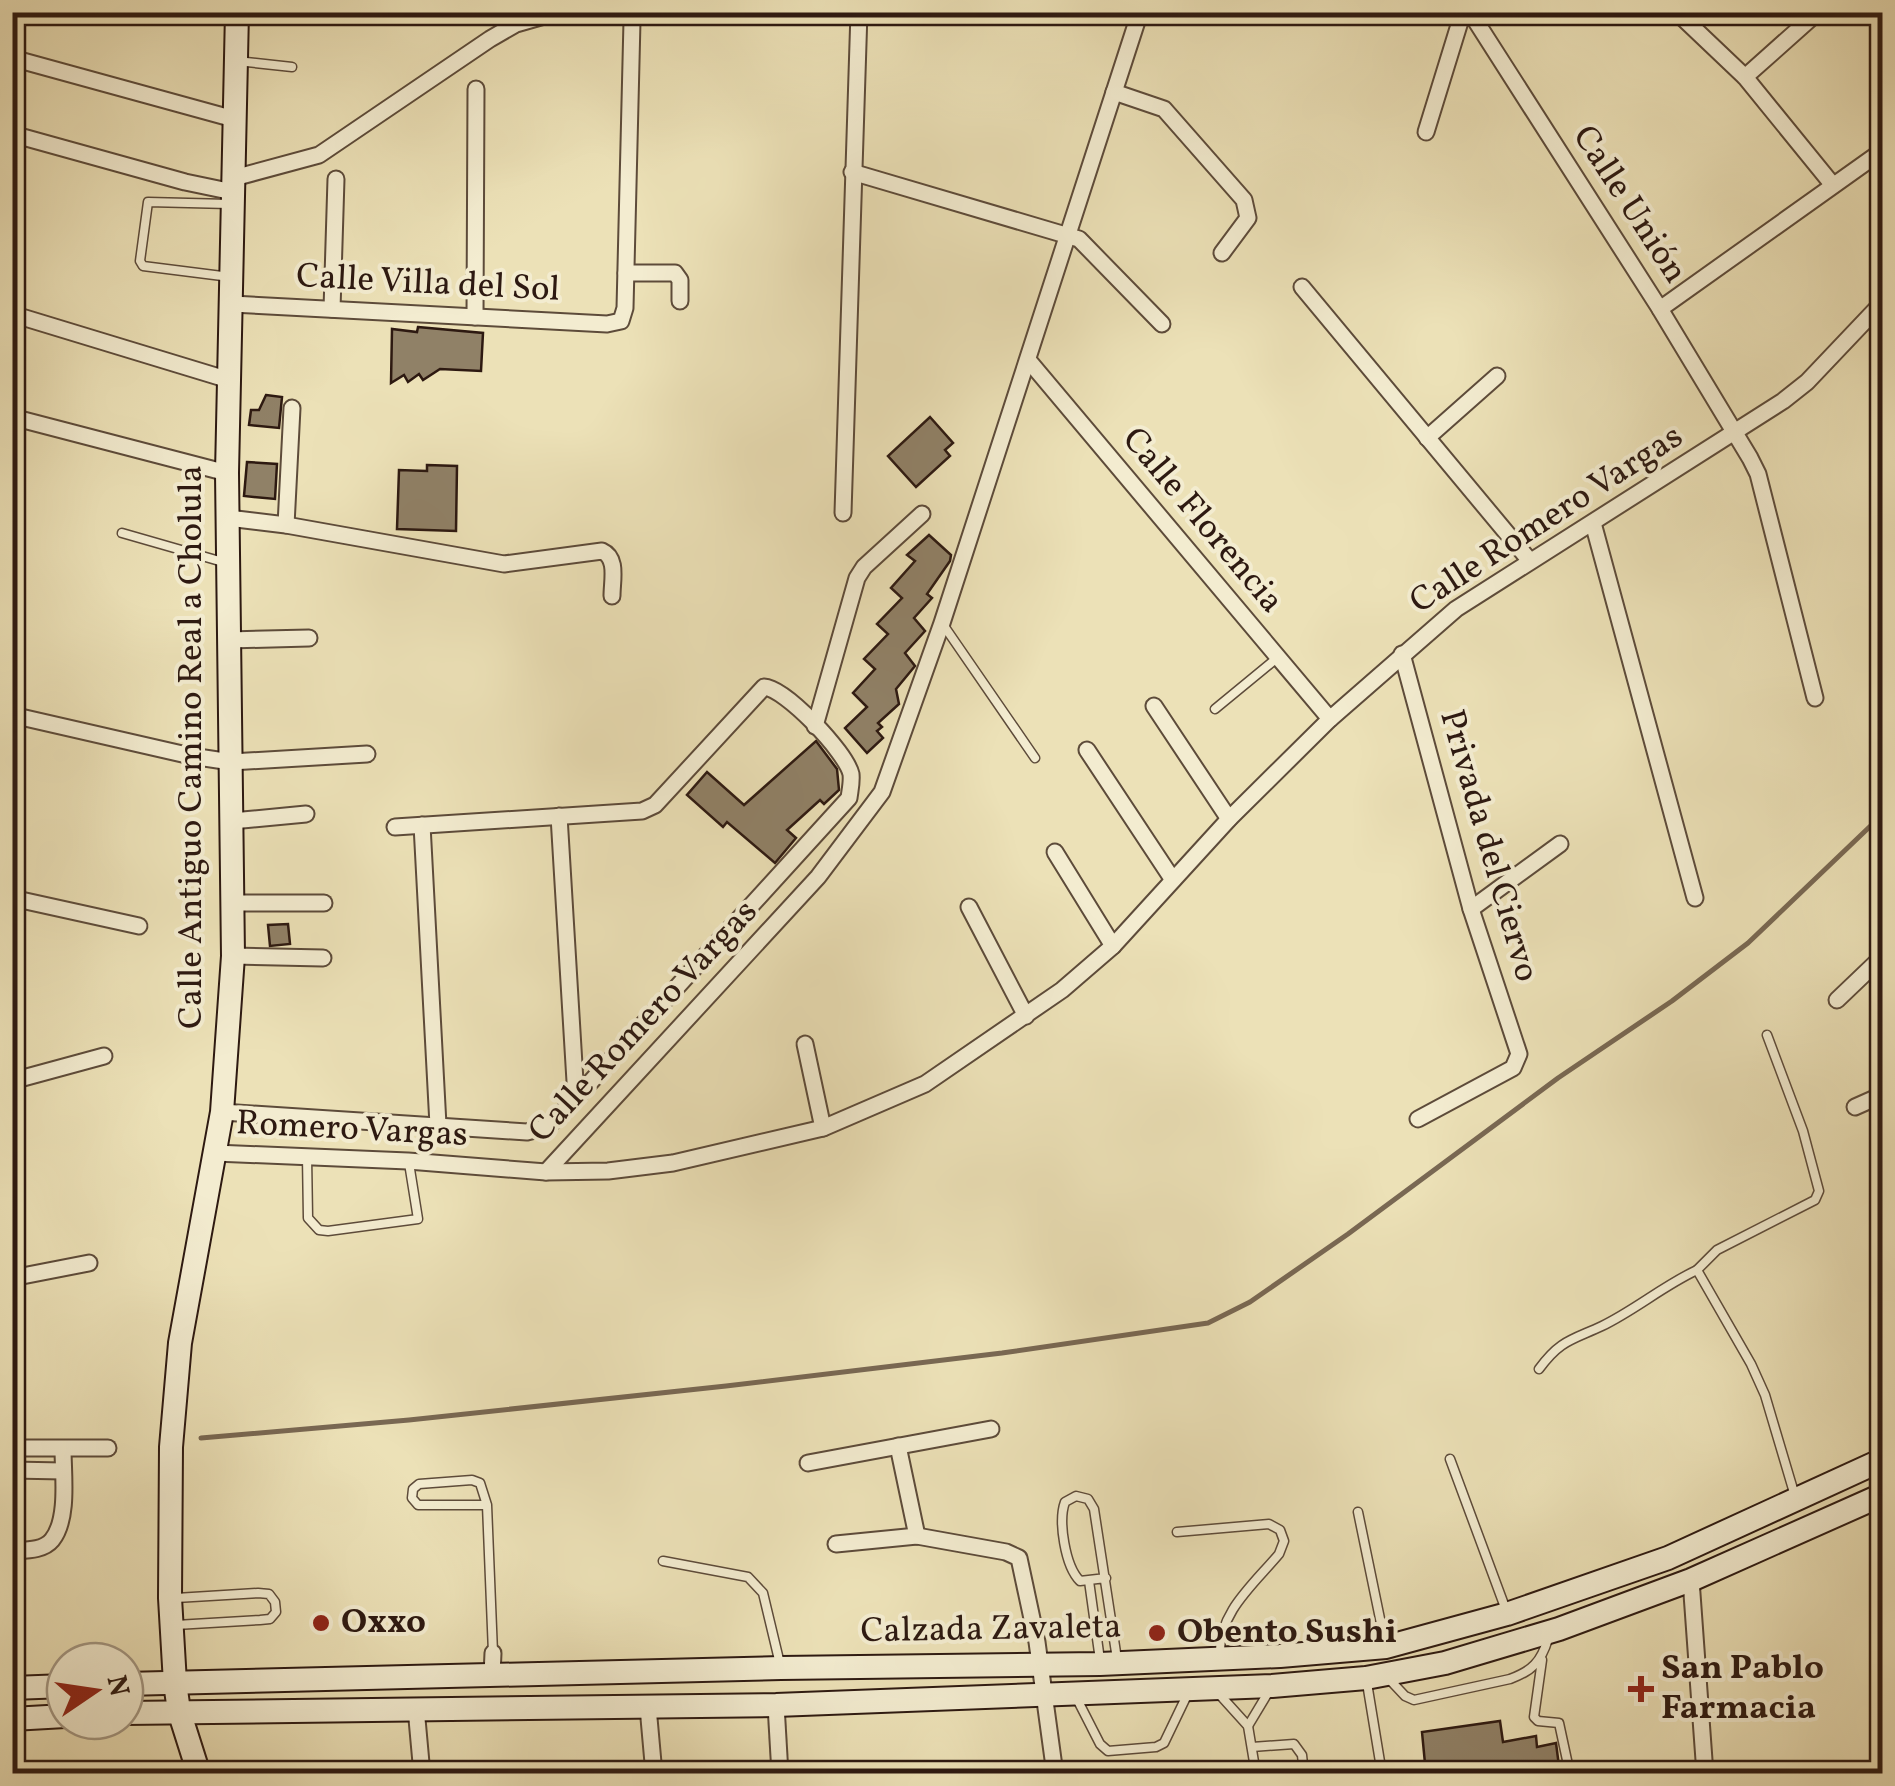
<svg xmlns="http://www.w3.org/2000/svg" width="1895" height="1786" font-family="Vollkorn,serif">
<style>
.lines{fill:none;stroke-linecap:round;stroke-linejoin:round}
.stream{stroke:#796853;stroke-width:5}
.building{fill:#908167;stroke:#2d1911;stroke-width:2.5}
.service-casing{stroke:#5d4b3a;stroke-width:11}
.minor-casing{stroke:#5d4b3a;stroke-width:19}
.secondary-casing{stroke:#2d1911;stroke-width:26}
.service{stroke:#f3ecd0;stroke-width:8}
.minor{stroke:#f3ecd0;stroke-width:15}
.secondary{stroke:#f3ecd0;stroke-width:22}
.poi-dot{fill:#8f2418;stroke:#f3ecd0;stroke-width:4}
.labels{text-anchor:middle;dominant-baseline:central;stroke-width:8;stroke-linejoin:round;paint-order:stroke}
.street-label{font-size:35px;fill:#2d1911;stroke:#f3ecd0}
.poi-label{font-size:35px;font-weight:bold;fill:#2d1911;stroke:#f3ecd0;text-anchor:start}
</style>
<rect width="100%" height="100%" fill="#ece1b7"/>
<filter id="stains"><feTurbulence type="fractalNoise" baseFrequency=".002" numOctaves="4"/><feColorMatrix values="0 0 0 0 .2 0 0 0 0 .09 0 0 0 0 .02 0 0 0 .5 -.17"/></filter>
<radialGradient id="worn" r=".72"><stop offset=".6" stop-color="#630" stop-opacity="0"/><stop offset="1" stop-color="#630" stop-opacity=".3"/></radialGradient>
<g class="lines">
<path class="stream" d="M201 1438 409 1420 726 1386 1002 1353 1208 1323 1250 1302 1348 1234 1558 1078 1672 1001 1748 943 1882 815"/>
</g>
<g class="building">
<path d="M418 327 483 333 481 371 440 369 423 380 419 374 408 382 404 375 391 383 392 329 417 332Z"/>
<path d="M266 395 282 397 279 428 249 425 251 410H259Z"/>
<path d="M930 417 953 443 945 450 950 456 916 487 888 456Z"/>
<path d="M247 462 277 464 275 499 244 496Z"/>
<path d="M427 465 457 466 456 531 397 529 399 470 427 471Z"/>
<path d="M929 535 951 555 950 561 927 594 932 598 914 618 925 631 905 653 915 666 896 689 899 704 878 723 882 727 877 731 883 738 867 753 845 728 867 707 853 693 875 669 864 659 888 634 877 624 902 598 891 588 915 561 907 555Z"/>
<path d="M816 741 837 769 839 790 824 804 820 800 787 830 796 838 775 863 727 822 723 827 687 795 707 772 744 805Z"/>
<path d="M288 924 290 944 270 946 268 925Z"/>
<path d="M1500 1721 1503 1742 1536 1736 1537 1747 1556 1743 1560 1774H1426L1422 1732Z"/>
</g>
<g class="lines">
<g class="service-casing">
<g id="service">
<path d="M237 61 292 67"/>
<path d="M229 204 148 202 140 261 143 266 230 277"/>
<path d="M122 533 223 562"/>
<path d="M942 623 1035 758"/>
<path d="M1215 709 1277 658"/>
<path d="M307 1156 308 1218 319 1230 328 1231 418 1219 409 1163"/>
<path d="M1697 1270 1717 1250 1815 1200 1819 1191 1803 1131 1767 1035"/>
<path d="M1539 1369C1560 1340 1572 1340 1602 1326 1635 1310 1663 1286 1697 1270L1751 1364 1765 1395 1795 1496"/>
<path d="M1450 1459 1506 1610"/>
<path d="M487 1505H418L412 1498 413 1489 419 1484 472 1480 480 1483 487 1505 493 1653"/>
<path d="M1358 1512 1385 1643"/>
<path d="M1177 1532 1269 1524 1280 1530 1284 1541 1279 1554C1253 1585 1218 1613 1220 1655"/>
<path d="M663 1561 748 1577 763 1593 780 1664"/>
<path d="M1106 1578 1080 1581C1065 1566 1058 1521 1065 1502L1076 1496 1088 1499 1094 1509 1117 1659"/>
<path d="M1089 1581 1100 1660"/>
<path d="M176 1598 258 1593 269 1594 275 1602 276 1612 270 1619 260 1620 176 1625"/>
<path d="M1542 1660 1534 1717 1538 1721 1559 1723 1570 1774"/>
<path d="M1389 1679 1405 1696 1414 1700 1510 1679C1532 1671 1541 1662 1548 1639"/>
<path d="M1367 1683 1382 1774"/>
<path d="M1220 1695 1248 1726 1256 1774"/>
<path d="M1077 1699 1100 1744 1108 1751 1156 1747 1164 1743 1189 1691"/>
<path d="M1248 1726 1269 1691"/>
<path d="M1252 1747 1294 1744 1302 1755 1304 1774"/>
</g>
</g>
<g class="minor-casing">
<g id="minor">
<path d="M1470 12 1660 309 1750 458 1758 474 1815 698"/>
<path d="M1684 19 1745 77 1832 184"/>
<path d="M12 58 234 119"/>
<path d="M1745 77 1818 12"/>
<path d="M1114 92 1164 109 1244 200 1248 218 1222 253"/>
<path d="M1426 132 1463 12"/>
<path d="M12 134 185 182 233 192"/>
<path d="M852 172 1079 239 1162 324"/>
<path d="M234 178 319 155 490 39 516 24 558 12"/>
<path d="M626 273H675L680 280V301"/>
<path d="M1302 287 1530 561"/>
<path d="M232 304 607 324 621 321 625 308 632 21"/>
<path d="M332 309 336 179"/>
<path d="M1660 309 1882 151"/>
<path d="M12 314 229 380"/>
<path d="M475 317 476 89"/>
<path d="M1029 361 1330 719"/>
<path d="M12 417 227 473"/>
<path d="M1427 438 1497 376"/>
<path d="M843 513 859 12"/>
<path d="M228 518 286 525 504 564 602 551C618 558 612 580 612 596"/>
<path d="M1593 523 1695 898"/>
<path d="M286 525 292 408"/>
<path d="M229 640 309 638"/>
<path d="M1402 654 1471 909 1519 1054 1513 1068 1418 1119"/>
<path d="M1154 706 1229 819"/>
<path d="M12 715 191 756 231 762 367 754"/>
<path d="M815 726 857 578 864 567 922 514"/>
<path d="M1087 750 1173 880"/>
<path d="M559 816 576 1098"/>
<path d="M232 821 306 814"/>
<path d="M422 825 438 1125"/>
<path d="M1055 852 1113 946"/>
<path d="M12 898 139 926"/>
<path d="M233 903H324"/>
<path d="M969 907 1026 1016"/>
<path d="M1471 909 1560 844"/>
<path d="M233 956 323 958"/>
<path d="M1837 1000 1882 957"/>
<path d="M805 1044 823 1128"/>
<path d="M12 1081 104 1056"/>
<path d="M1855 1107 1882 1095"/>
<path d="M222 1112 527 1132 542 1128 554 1121 576 1098 849 798C850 790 852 782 851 774 846 752 785 688 764 687L655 805 642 811 395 827"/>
<path d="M215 1153 408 1161 546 1172 608 1171 673 1163 823 1128 925 1084 1062 990 1113 946 1229 819 1330 719 1456 609 1783 401 1807 382 1882 303"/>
<path d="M546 1172 818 877 882 792 942 623 1140 12"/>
<path d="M12 1278 89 1263"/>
<path d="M898 1446 917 1536"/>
<path d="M12 1448H108"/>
<path d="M808 1463 991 1429"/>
<path d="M12 1470 63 1471"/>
<path d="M836 1544 917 1536 1006 1552 1019 1558 1037 1642 1055 1774"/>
<path d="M12 1551C25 1550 43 1551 52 1540 69 1519 63 1474 63 1449"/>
<path d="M1691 1580 1705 1774"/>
<path d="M492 1675 493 1653"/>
<path d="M776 1705 780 1774"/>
<path d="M648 1707 654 1774"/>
<path d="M416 1708 422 1774"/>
</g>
</g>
<g class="secondary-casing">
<g id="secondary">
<path d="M125 1684 781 1668 1100 1664 1280 1656 1386 1647 1507 1614 1668 1558 1882 1460"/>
<path d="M12 1688 65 1686"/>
<path d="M125 1713 776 1705 1272 1686 1366 1678 1445 1663 1559 1629 1691 1580 1882 1495"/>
<path d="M12 1719 65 1716"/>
<path d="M199 1774 179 1711 175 1683 170 1598 171 1447 180 1343 222 1112 233 956 227 473 237 12"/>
</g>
</g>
<use href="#service" class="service"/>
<use href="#minor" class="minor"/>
<use href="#secondary" class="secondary"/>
</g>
<g class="poi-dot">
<circle cx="321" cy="1623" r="10"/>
<circle cx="1157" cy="1633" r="10"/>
<path d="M1636 1674h10v10h10v10h-10v10h-10v-10h-10v-10h10z"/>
</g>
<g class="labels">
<g class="street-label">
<text transform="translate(1629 205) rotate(57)">Calle Unión</text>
<text transform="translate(428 284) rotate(3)">Calle Villa del Sol</text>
<text transform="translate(1547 520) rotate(-33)">Calle Romero Vargas</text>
<text transform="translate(1202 521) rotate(50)">Calle Florencia</text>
<text transform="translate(192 747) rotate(-90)">Calle Antiguo Camino Real a Cholula</text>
<text transform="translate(1488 846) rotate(74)">Privada del Ciervo</text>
<text transform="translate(644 1022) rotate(-47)">Calle Romero Vargas</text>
<text transform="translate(352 1130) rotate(3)">Romero Vargas</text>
<text transform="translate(991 1630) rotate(-1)">Calzada Zavaleta</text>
</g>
<g class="poi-label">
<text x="341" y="1623">Oxxo</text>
<text x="1177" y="1633">Obento Sushi</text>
<text x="1661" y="1669">San Pablo<tspan x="1661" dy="40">Farmacia</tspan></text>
</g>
</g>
<rect width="1895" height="1786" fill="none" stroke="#ece1b7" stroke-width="50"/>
<rect x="15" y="15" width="1865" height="1756" fill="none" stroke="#2d1911" stroke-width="5"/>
<rect x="25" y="25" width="1845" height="1736" fill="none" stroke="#2d1911" stroke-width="2.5"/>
<g transform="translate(95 1691) rotate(77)"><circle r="48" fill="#f3ecd0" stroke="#a49884" stroke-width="2.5"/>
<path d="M0-8L18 38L0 25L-18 38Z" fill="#8f2418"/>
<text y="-15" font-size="28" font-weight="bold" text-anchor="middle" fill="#2d1911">N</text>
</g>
<rect width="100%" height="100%" filter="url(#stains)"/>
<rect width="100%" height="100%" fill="url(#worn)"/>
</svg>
